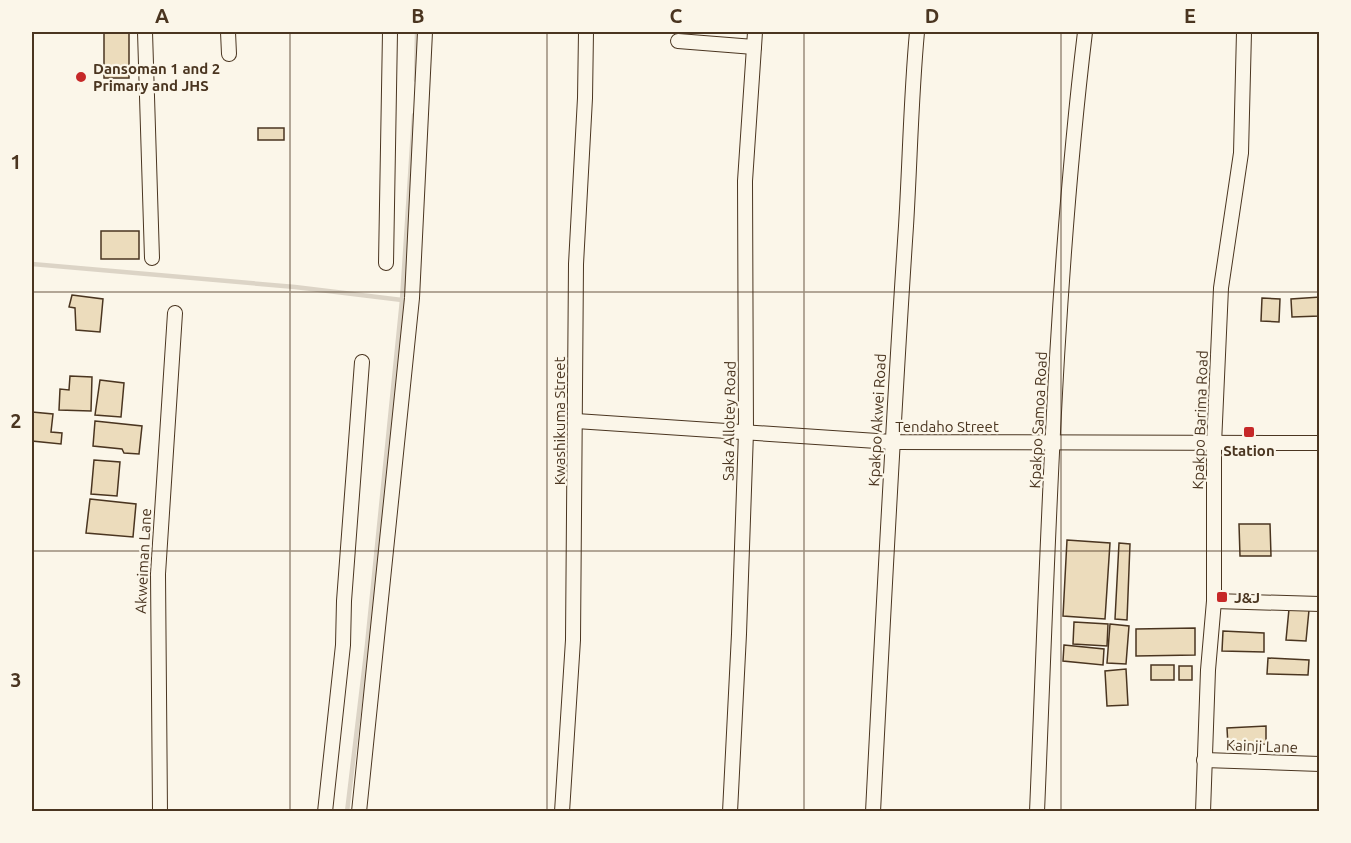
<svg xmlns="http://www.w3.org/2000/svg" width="1351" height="843" font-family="Ubuntu,sans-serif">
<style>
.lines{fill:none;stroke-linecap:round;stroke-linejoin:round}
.stream{stroke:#dcd4c6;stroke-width:4.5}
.building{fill:#ecdcbc;stroke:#4a3520;stroke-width:1.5}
.street-casing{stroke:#4a3520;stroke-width:16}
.street{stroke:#fbf6e9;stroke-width:14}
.grid{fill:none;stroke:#4a3520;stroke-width:1.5;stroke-opacity:0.55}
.poi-dot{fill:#c62828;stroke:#fbf6e9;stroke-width:2}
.labels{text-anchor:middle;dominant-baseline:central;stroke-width:4.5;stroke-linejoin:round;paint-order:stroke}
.poi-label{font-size:15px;font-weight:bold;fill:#4a3520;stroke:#fbf6e9;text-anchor:start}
.street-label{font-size:15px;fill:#4a3520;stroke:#fbf6e9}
.neatline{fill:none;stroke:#4a3520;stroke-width:2}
.grid-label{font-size:20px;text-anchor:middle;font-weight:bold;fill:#4a3520}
</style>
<rect width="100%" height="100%" fill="#fbf6e9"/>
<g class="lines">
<g class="stream">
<path d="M416 80 417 32"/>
<path d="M32 264 295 287 402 300"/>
<path d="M347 812 367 645 402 300 414 115"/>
</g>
</g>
<g class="building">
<rect x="104" y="32" width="25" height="46"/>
<rect x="258" y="128" width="26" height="12"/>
<rect x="101" y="231" width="38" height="28"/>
<path d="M72 295 103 299 100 332 76 330 75 308 69 307Z"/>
<path d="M1320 297V316L1292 317 1291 299Z"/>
<path d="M1262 298 1280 299 1279 322 1261 321Z"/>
<path d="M70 376 92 377 91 411 59 410 60 389 69 390Z"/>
<path d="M100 380 124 383 121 417 95 415Z"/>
<path d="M32 412 53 414 51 432 62 433 61 444 32 441Z"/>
<path d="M95 421 142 426 139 454 124 453 122 449 93 446Z"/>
<path d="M94 460 120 462 117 496 91 494Z"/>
<path d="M90 499 136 504 133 537 86 533Z"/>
<path d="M1239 524H1270L1271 556H1240Z"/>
<path d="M1067 540 1110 543 1105 619 1063 616Z"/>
<path d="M1119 543 1130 544 1127 620 1115 619Z"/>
<path d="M1289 609 1309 610 1306 641 1286 640Z"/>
<path d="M1074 622 1108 624 1107 646 1073 644Z"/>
<path d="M1110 624 1129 626 1126 664 1107 663Z"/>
<path d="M1195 628V655L1136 656V629Z"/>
<path d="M1223 631 1264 633V652L1222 651Z"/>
<path d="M1064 645 1104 649 1103 665 1063 661Z"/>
<path d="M1268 658 1309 660 1308 675 1267 674Z"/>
<rect x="1151" y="665" width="23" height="15"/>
<rect x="1179" y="666" width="13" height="14"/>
<path d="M1126 669 1128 705 1107 706 1105 671Z"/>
<path d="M1266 726V744L1228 746 1227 728Z"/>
</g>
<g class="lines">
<g class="street-casing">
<g id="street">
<path d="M145 32 152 258"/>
<path d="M228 32 229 54"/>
<path d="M678 41 754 47"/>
<path d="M386 263 390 32"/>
<path d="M576 421 892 442 1320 443"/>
<path d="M1214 601 1320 604"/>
<path d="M1204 760 1320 764"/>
<path d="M160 812 158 574 175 313"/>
<path d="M325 812 343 645 344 601 362 362"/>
<path d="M359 812 412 298 425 32"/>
<path d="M562 812 573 640 576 264 585 98 586 32"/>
<path d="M730 812 739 634 746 432 745 181 755 32"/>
<path d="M873 812C883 616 893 421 906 226 910 161 911 96 917 32"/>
<path d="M1037 812C1048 551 1054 290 1085 32"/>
<path d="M1203 812 1208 670 1214 601V444L1221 288 1241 153 1244 32"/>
</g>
</g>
<use href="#street" class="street"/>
</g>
<path class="grid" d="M290 32V812M547 32V812M804 32V812M1061 32V812M32 292H1320M32 551H1320"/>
<g class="poi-dot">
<circle cx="81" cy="77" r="6"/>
<rect x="1243" y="426" width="12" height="12" rx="3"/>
<rect x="1216" y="591" width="12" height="12" rx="3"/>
</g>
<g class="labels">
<g class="poi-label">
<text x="93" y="68">Dansoman 1 and 2<tspan x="93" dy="17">Primary and JHS</tspan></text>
<text x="1249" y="450" text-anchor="middle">Station</text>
<text x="1234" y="597">J&amp;J</text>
</g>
<g class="street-label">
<text transform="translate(877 420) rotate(-87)">Kpakpo Akwei Road</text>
<text transform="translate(1038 420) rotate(-87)">Kpakpo Samoa Road</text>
<text transform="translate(1200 420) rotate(-88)">Kpakpo Barima Road</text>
<text transform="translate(559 421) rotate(-90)">Kwashikuma Street</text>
<text transform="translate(729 421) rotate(-89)">Saka Allotey Road</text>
<text x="947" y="426">Tendaho Street</text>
<text transform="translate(143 561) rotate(-87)">Akweiman Lane</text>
<text transform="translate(1262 746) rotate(2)">Kainji Lane</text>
</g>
</g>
<rect width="1351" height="843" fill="none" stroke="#fbf6e9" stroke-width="66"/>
<rect x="33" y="33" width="1285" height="777" class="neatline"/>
<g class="grid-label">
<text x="162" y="23">A</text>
<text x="418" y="23">B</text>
<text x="676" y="23">C</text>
<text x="932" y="23">D</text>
<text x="1190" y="23">E</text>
<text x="16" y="169">1</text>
<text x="16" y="428">2</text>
<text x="16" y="687">3</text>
</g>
</svg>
